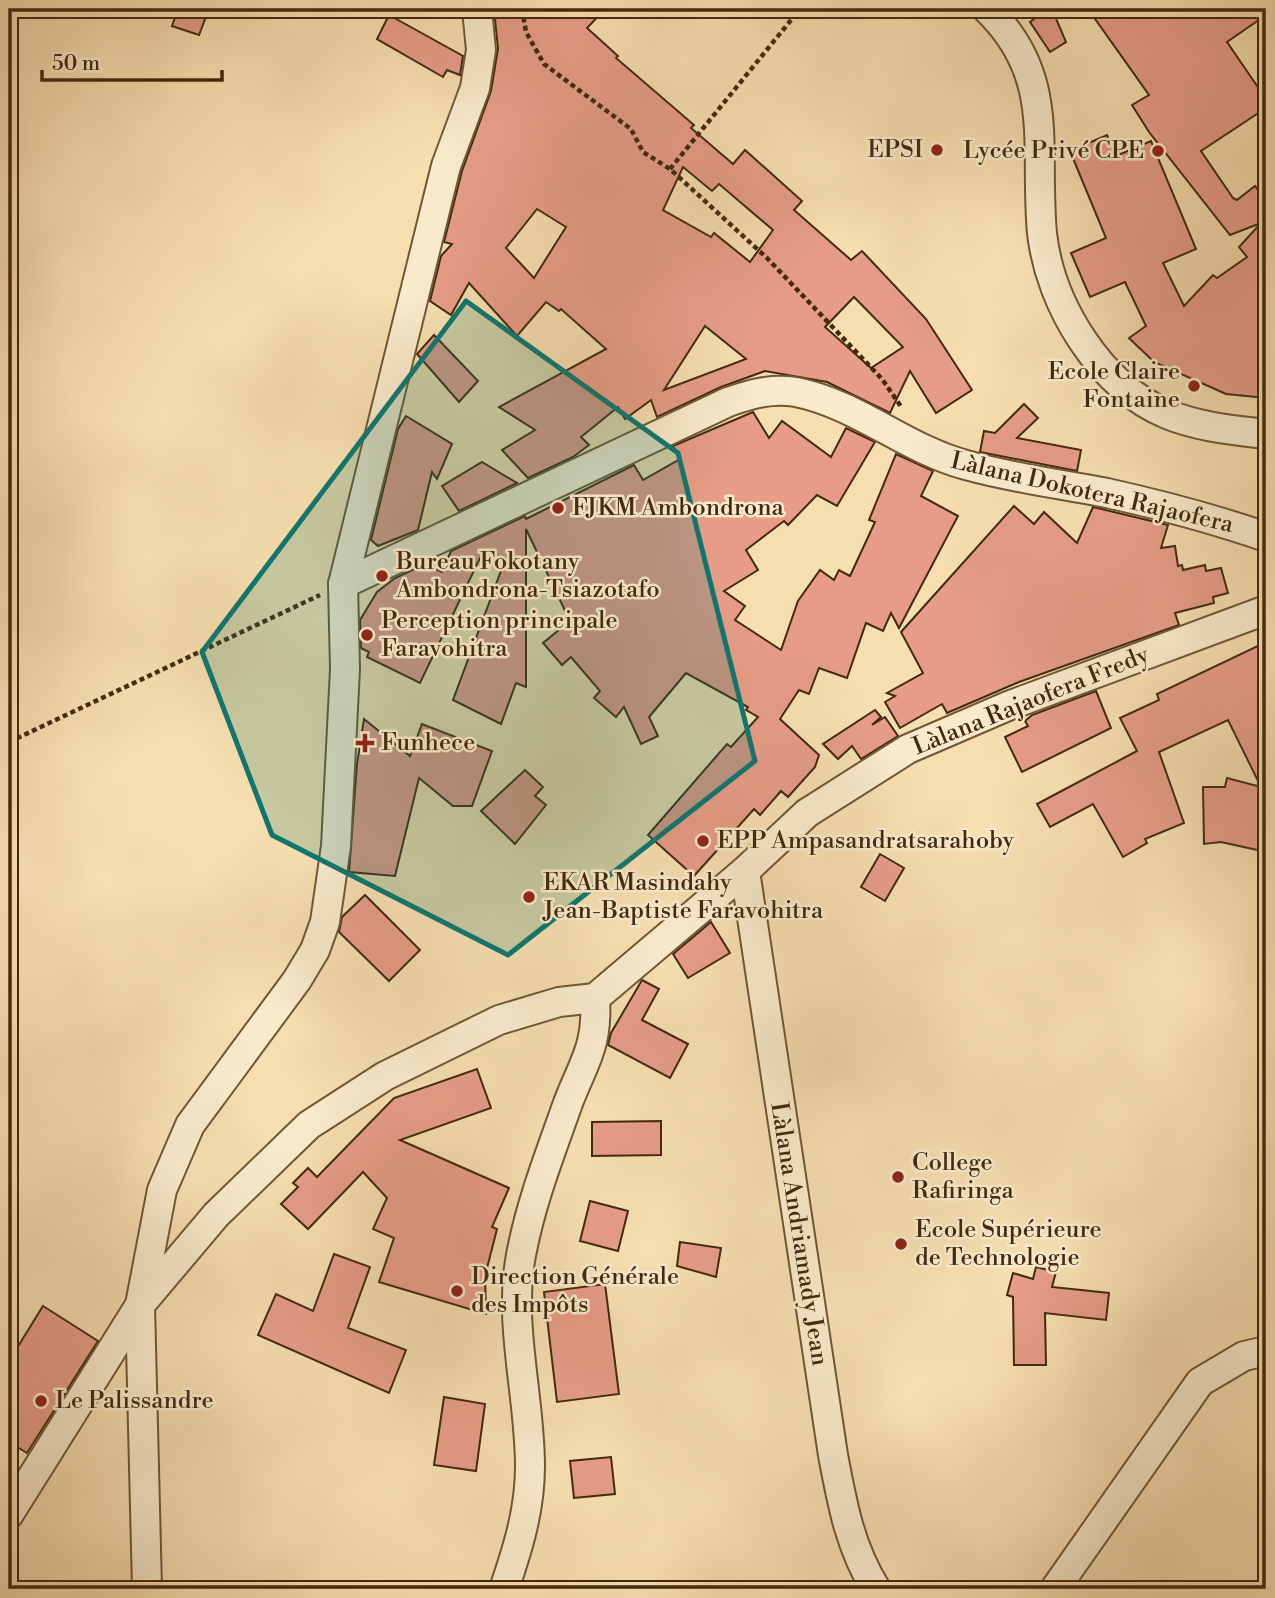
<svg xmlns="http://www.w3.org/2000/svg" width="1275" height="1598" font-family="'Libre Bodoni',serif">
<style>
.building{fill:#e69c87;stroke:#422a0e;stroke-width:2;fill-rule:evenodd}
.lines{fill:none;stroke-linecap:round;stroke-linejoin:round}
.minor-casing{stroke:#6f5736;stroke-width:32}
.path{stroke:#422a0e;stroke-width:4.5;stroke-dasharray:5 3.5;stroke-linecap:butt}
.minor{stroke:#f9eacc;stroke-width:28}
.marked{fill:#0f766e;fill-opacity:0.2;stroke:#0f766e;stroke-width:5;stroke-linejoin:round}
.poi-dot{fill:#8f2418;stroke:#f9eacc;stroke-width:2.5}
.labels{text-anchor:middle;dominant-baseline:central;stroke-width:5;stroke-linejoin:round;paint-order:stroke}
.poi-label{font-size:24px;fill:#422a0e;stroke:#f9eacc;text-anchor:start}
.street-label{font-size:24px;fill:#422a0e;stroke:#f9eacc}
</style>
<rect width="100%" height="100%" fill="#f6deb0"/>
<filter id="stains"><feTurbulence type="fractalNoise" baseFrequency=".00286" numOctaves="4"/><feColorMatrix values="0 0 0 0 .2 0 0 0 0 .09 0 0 0 0 .02 0 0 0 .5 -.17"/></filter>
<radialGradient id="worn" r=".72"><stop offset=".6" stop-color="#630" stop-opacity="0"/><stop offset="1" stop-color="#630" stop-opacity=".3"/></radialGradient>
<g class="building">
<path d="M178 9H209L199 35 172 26Z"/>
<path d="M494 9H605L587 28 618 56 616 58 694 125 691 128 733 164 745 150 802 201 794 210 851 260 862 251 926 319 972 390 936 413 910 371 890 413 827 382 765 371 721 387 657 417 651 400 625 419 618 407 581 437 589 445 573 457 528 478 502 450 535 430 499 407 606 349 561 309 559 311 546 302 517 336 469 283 451 315 430 301 441 256 452 244 444 242 462 171 491 91 498 49ZM683 167 712 191 719 184 773 230 750 262 714 233 711 237 663 210ZM537 209 566 227 534 278 506 248ZM854 297 903 347 871 368 825 327ZM705 326 746 359 664 390Z"/>
<path d="M1047 9H1052L1066 42 1050 52 1030 22Z"/>
<path d="M1088 9H1266V15L1227 42 1266 99V108L1201 151 1233 198 1237 200 1255 186 1266 201V398L1226 394 1154 362 1129 338 1146 326 1125 282 1090 297 1071 253 1106 238 1070 151 1107 135 1116 156 1151 141 1196 249 1163 263 1184 306 1213 275 1217 278 1247 257 1239 247 1261 223 1230 235 1149 132 1132 105 1149 95Z"/>
<path d="M389 15 463 56 460 75 447 70 443 77 377 39Z"/>
<path d="M434 335 478 381 459 402 417 354Z"/>
<path d="M1024 404 1038 418 1017 438 1081 450 1077 471 980 452 984 431 995 433Z"/>
<path d="M753 412 769 438 782 421 831 457 846 428 875 442 837 506 817 495 788 525 784 521 746 550 758 570 724 591 745 606 735 620 781 650 798 601 820 570 834 580 839 570 850 576 875 522 869 520 896 454 933 471 921 496 958 516 899 628 891 613 883 631 866 623 847 678 819 668 809 694 799 690 780 719 819 755 815 767 788 797 781 791 760 815 754 809 694 876 648 835 727 744 731 747 758 717 746 710 748 707 686 673 649 717 658 736 641 744 624 707 616 717 594 698 600 691 571 657 562 665 543 643 570 621 526 529V687L516 683 501 724 453 700 502 568 480 558 420 683 367 657 369 652 361 648 360 620 377 592 395 578 425 564 442 572 451 551 525 516 526 519 634 465 643 480 680 459 673 446Z"/>
<path d="M406 416 452 444 437 479 432 472 418 530 378 546 371 540 398 429Z"/>
<path d="M482 462 517 483 459 511 442 486Z"/>
<path d="M1014 506 1034 524 1044 512 1077 543 1093 507 1168 525 1161 548 1175 546 1178 566 1182 565 1183 570 1205 565 1206 571 1221 568 1228 593 1213 597 1214 603 1175 613 1179 625 1019 682 947 713 942 704 900 728 885 702 895 696 887 693 923 673 901 632Z"/>
<path d="M1266 642V831L1262 851 1221 842 1204 844 1203 787H1225L1227 778 1261 787 1228 720 1159 752 1184 823 1145 839 1147 843 1123 857 1093 804 1050 827 1037 804 1137 751 1120 718 1159 700 1157 694Z"/>
<path d="M1096 691 1111 728 1022 772 1005 737 1028 726 1025 721 1032 715Z"/>
<path d="M875 710 881 717 872 725 885 717 898 736 861 759 852 746 838 759 823 744Z"/>
<path d="M364 719 410 756 422 724 492 751 472 806H453L419 778 395 876 349 872 357 764Z"/>
<path d="M525 770 543 787 535 796 546 805 515 844 481 811Z"/>
<path d="M880 854 904 868 885 901 861 887Z"/>
<path d="M365 895 420 950 389 981 339 932 342 917Z"/>
<path d="M711 922 730 953 688 978 673 954Z"/>
<path d="M642 980 659 989 642 1020 688 1044 670 1078 608 1045 611 1033Z"/>
<path d="M477 1069 491 1108 400 1140 509 1188 492 1227 497 1229 485 1276 486 1314 379 1282 394 1238 373 1229 387 1198 363 1172 308 1229 281 1204 298 1187 293 1183 308 1168 317 1177 394 1098Z"/>
<path d="M661 1121V1155L592 1156V1122Z"/>
<path d="M590 1201 628 1211 618 1251 580 1241Z"/>
<path d="M680 1242 721 1248 716 1277 677 1266Z"/>
<path d="M334 1254 370 1267 348 1328 406 1350 389 1393 258 1335 276 1294 313 1311Z"/>
<path d="M1036 1267 1056 1272 1052 1287 1109 1293 1106 1320 1045 1313 1046 1365H1014L1013 1297 1007 1295 1013 1273 1033 1279Z"/>
<path d="M605 1284 619 1394 557 1402 544 1292Z"/>
<path d="M43 1306 98 1341 27 1453 9 1442V1361Z"/>
<path d="M444 1397 485 1404 476 1471 434 1465Z"/>
<path d="M611 1457 615 1494 574 1498 570 1461Z"/>
</g>
<g class="lines">
<g class="minor-casing">
<g id="minor">
<path d="M987 9C1057 77 1034 146 1042 233 1050 305 1100 386 1167 414 1198 427 1233 430 1266 434"/>
<path d="M343 584 728 402C751 394 771 388 796 392 857 404 906 449 966 465 1012 478 1061 484 1107 493 1161 505 1214 519 1266 537"/>
<path d="M745 871 833 1455C842 1503 850 1548 876 1589"/>
<path d="M9 1514 140 1305 216 1215 309 1125 385 1076 499 1020 559 1002 595 998 745 871 807 813 908 749 1008 706 1266 610"/>
<path d="M147 1589 140 1305 162 1190 190 1125 297 980 315 950 325 922 336 846 345 669 343 584 446 166 475 88 481 50 477 9"/>
<path d="M504 1589C518 1548 530 1510 530 1466 530 1396 508 1324 521 1255 531 1202 550 1154 568 1103 584 1061 598 1047 595 998"/>
<path d="M1055 1589 1200 1382 1244 1356 1266 1351"/>
</g>
</g>
<g class="path">
<path d="M522 9 526 32 544 64 631 129 643 152 670 169 767 258 882 379 902 408"/>
<path d="M670 169 800 9"/>
<path d="M9 742 320 595"/>
</g>
<use href="#minor" class="minor"/>
</g>
<path class="marked" d="M466 301 678 453 755 761 508 955 272 835 202 652Z"/>
<g class="poi-dot">
<circle cx="937" cy="150" r="7"/>
<circle cx="1158" cy="151" r="7"/>
<circle cx="1194" cy="386" r="7"/>
<circle cx="558" cy="508" r="7"/>
<circle cx="382" cy="576" r="7"/>
<circle cx="367" cy="635" r="7"/>
<path d="M361.5 732.5h7v7h7v7h-7v7h-7v-7h-7v-7h7z"/>
<circle cx="703" cy="841" r="7"/>
<circle cx="529" cy="897" r="7"/>
<circle cx="898" cy="1177" r="7"/>
<circle cx="901" cy="1244" r="7"/>
<circle cx="457" cy="1291" r="7"/>
<circle cx="41" cy="1401" r="7"/>
</g>
<g class="labels">
<g class="poi-label">
<text x="923" y="150" text-anchor="end">EPSI</text>
<text x="1144" y="151" text-anchor="end">Lycée Privé CPE</text>
<text x="1180" y="372" text-anchor="end">Ecole Claire<tspan x="1180" dy="28">Fontaine</tspan></text>
<text x="572" y="508">FJKM Ambondrona</text>
<text x="396" y="562">Bureau Fokotany<tspan x="396" dy="28">Ambondrona-Tsiazotafo</tspan></text>
<text x="381" y="621">Perception principale<tspan x="381" dy="28">Faravohitra</tspan></text>
<text x="381" y="743">Funhece</text>
<text x="717" y="841">EPP Ampasandratsarahoby</text>
<text x="543" y="883">EKAR Masindahy<tspan x="543" dy="28">Jean-Baptiste Faravohitra</tspan></text>
<text x="912" y="1163">College<tspan x="912" dy="28">Rafiringa</tspan></text>
<text x="915" y="1230">Ecole Supérieure<tspan x="915" dy="28">de Technologie</tspan></text>
<text x="471" y="1277">Direction Générale<tspan x="471" dy="28">des Impôts</tspan></text>
<text x="55" y="1401">Le Palissandre</text>
</g>
<g class="street-label">
<text transform="translate(1092 493) rotate(13)">Làlana Dokotera Rajaofera</text>
<text transform="translate(1031 701) rotate(-22)">Làlana Rajaofera Fredy</text>
<text transform="translate(799 1234) rotate(81)">Làlana Andriamady Jean</text>
</g>
</g>
<rect width="1275" height="1598" fill="none" stroke="#f6deb0" stroke-width="35"/>
<rect x="10" y="10" width="1254" height="1577" fill="none" stroke="#422a0e" stroke-width="3.5"/>
<rect x="18" y="18" width="1240" height="1563" fill="none" stroke="#422a0e" stroke-width="2"/>
<path d="M42 70v10h180v-10" fill="none" stroke="#422a0e" stroke-width="3.5"/>
<text x="52" y="70" font-size="21" fill="#422a0e" stroke="#f9eacc" stroke-width="5" paint-order="stroke">50 m</text>
<rect width="100%" height="100%" filter="url(#stains)"/>
<rect width="100%" height="100%" fill="url(#worn)"/>
</svg>
